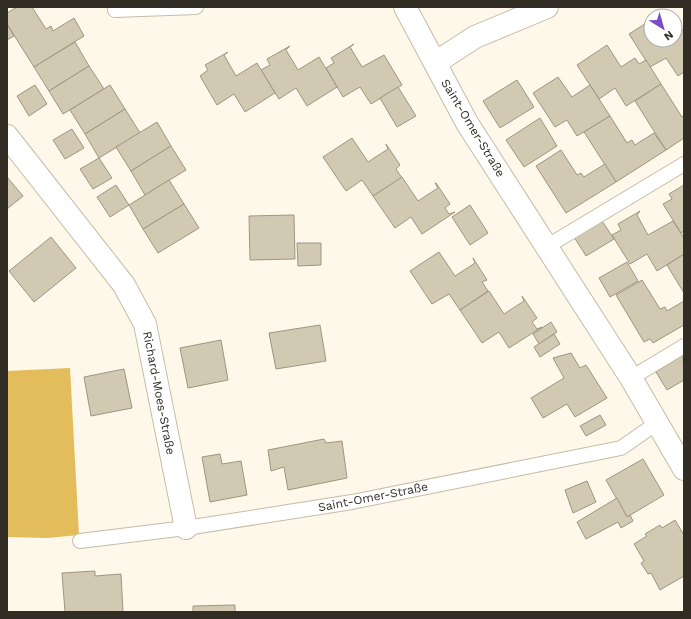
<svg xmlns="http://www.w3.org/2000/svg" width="691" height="619" font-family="'Work Sans',sans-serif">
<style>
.forest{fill:#e3bd5b}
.building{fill:#d2c9b3;stroke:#9e9580}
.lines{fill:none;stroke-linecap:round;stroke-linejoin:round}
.service-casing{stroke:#c5bca6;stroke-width:16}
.minor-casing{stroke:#c5bca6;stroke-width:24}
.service{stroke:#fff;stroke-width:14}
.minor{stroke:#fff;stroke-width:22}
.labels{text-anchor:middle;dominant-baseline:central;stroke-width:3.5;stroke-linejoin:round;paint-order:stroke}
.street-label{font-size:12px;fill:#312d25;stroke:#fff}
</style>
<rect width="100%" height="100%" fill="#fef8ea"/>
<path class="forest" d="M70 368 79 535 47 538 7 537V371Z"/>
<g class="building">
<path d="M17 7H32L46 29 51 26 53 31 74 18 84 36 34 67 7 24V13Z"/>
<path d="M651 20V40H675V35L684 29V72L678 76 666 58 650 67 629 34Z"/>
<path d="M7 24 14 36 7 40Z"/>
<path d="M75 42 89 66 49 91 34 67Z"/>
<path d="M354 44 350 47 362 67 384 55 402 85 371 104 360 87 343 97 326 68 334 63 331 58Z"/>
<path d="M607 45 621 67 635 58 639 64 646 60 661 84 626 106 615 88 599 99 577 65Z"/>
<path d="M290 46 286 50 298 70 319 57 337 87 307 106 296 88 279 99 261 70 270 65 267 59Z"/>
<path d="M228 52 224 55 236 76 257 63 275 93 245 112 234 94 217 105 200 76 208 70 205 65Z"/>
<path d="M89 66 104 89 63 114 49 91Z"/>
<path d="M558 77 572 97 590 85 610 116 577 136 567 120 555 127 533 93Z"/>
<path d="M517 80 534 107 500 128 483 101Z"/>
<path d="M661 84 682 117 684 115V138L666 150 635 101Z"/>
<path d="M35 85 47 104 29 116 17 96Z"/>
<path d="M110 85 125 109 85 134 70 110Z"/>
<path d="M398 87 416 116 397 127 380 98Z"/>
<path d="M125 109 140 133 99 158 85 134Z"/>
<path d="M610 116 627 143 632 140 635 145 654 133 666 150 616 182 584 132Z"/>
<path d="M540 118 557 146 524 167 506 140Z"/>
<path d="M157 122 171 146 131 171 116 147Z"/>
<path d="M72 129 84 148 65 159 53 140Z"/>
<path d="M352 138 368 162 388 149 386 144 400 165 396 169 402 178 373 196 362 180 346 191 323 157Z"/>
<path d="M171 146 186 170 145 195 131 171Z"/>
<path d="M561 150 577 175 581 173 584 177 605 164 616 182 566 213 536 166Z"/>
<path d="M99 158 112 178 93 189 80 169Z"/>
<path d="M7 177 23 196 7 209Z"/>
<path d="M402 177 418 201 438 188 435 183H436L450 204 445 208 449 214 455 212 422 234 411 217 395 228 373 196Z"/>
<path d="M169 180 184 204 143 229 129 205Z"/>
<path d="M116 185 129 205 110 217 97 197Z"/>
<path d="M684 185V231L681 233 663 204 672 199 669 194Z"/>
<path d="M184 204 199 228 158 253 143 229Z"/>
<path d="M470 205 488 233 470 245 452 217Z"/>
<path d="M640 211 637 215 648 235 673 221 684 238V254L657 271 647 254 630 264 612 235 621 230 618 224Z"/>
<path d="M294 215 295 259 250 260 249 216Z"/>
<path d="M602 221 614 239 586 256 574 237Z"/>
<path d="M51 237 76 268 34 302 9 271Z"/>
<path d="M297 243H321V265L298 266Z"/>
<path d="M439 252 455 276 475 263 473 258 487 280 482 282 488 291 460 310 449 294 432 304 410 271Z"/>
<path d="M684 254V293L667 265Z"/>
<path d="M627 262 638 281 610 297 599 278Z"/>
<path d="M642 280 660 309 665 307 667 311 684 301V325L653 343 650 339 644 342 616 295Z"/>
<path d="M489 291 504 314 524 301 522 296 537 318 532 322 537 329 542 327 509 348 499 332 482 343 460 310Z"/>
<path d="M551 322 557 332 539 344 533 334Z"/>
<path d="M320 325 326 361 276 369 269 333Z"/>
<path d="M554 334 560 344 540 357 534 347Z"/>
<path d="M221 340 228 380 188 388 180 348Z"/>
<path d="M571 353 580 368 586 365 607 398 575 417 567 404 543 418 531 398 564 378 553 358Z"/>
<path d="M683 355 684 380 667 390 656 372Z"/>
<path d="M124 369 132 408 91 416 84 377Z"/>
<path d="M600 415 606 425 586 436 580 426Z"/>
<path d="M324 439 326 443 342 441 347 478 288 490 284 467 271 471 268 450Z"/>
<path d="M220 454 222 464 241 461 247 495 210 502 202 457Z"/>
<path d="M643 459 664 495 627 517 606 480Z"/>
<path d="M587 481 596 502 573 513 565 490Z"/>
<path d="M617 498 627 517 630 515 633 521 621 528 618 522 586 539 577 522Z"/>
<path d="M675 520 684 535V576L660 590 651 573 648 574 641 563 644 561 634 544 647 536 645 534 660 525 662 528Z"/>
<path d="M95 571V576L121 574 123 612H65L62 573Z"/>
<path d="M235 605V612H193V606Z"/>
</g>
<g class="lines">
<g class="service-casing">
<g id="service">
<path d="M115 10 196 7"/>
<path d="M546 247 684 164"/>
<path d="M631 378 684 346"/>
<path d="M80 541 186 528 352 502 621 448 657 423"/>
</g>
</g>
<g class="minor-casing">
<g id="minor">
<path d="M405 7 467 123 631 378 684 469"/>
<path d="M435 63 475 37 547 7"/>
<path d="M7 136 124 285 145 324 186 528"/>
</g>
</g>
<use href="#service" class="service"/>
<use href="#minor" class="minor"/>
</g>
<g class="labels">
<g class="street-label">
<text transform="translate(473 128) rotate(59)">Saint-Omer-Straße</text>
<text transform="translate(159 393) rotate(79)">Richard-Moes-Straße</text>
<text transform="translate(373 497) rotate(-11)">Saint-Omer-Straße</text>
</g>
</g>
<rect width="691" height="619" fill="none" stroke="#312d25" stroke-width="16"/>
<g transform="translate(663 28) rotate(143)"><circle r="19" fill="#ffffff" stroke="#adaba8"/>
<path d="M0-3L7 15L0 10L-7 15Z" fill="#7c4dc5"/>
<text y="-6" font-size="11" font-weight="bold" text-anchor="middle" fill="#312d25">N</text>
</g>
</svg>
